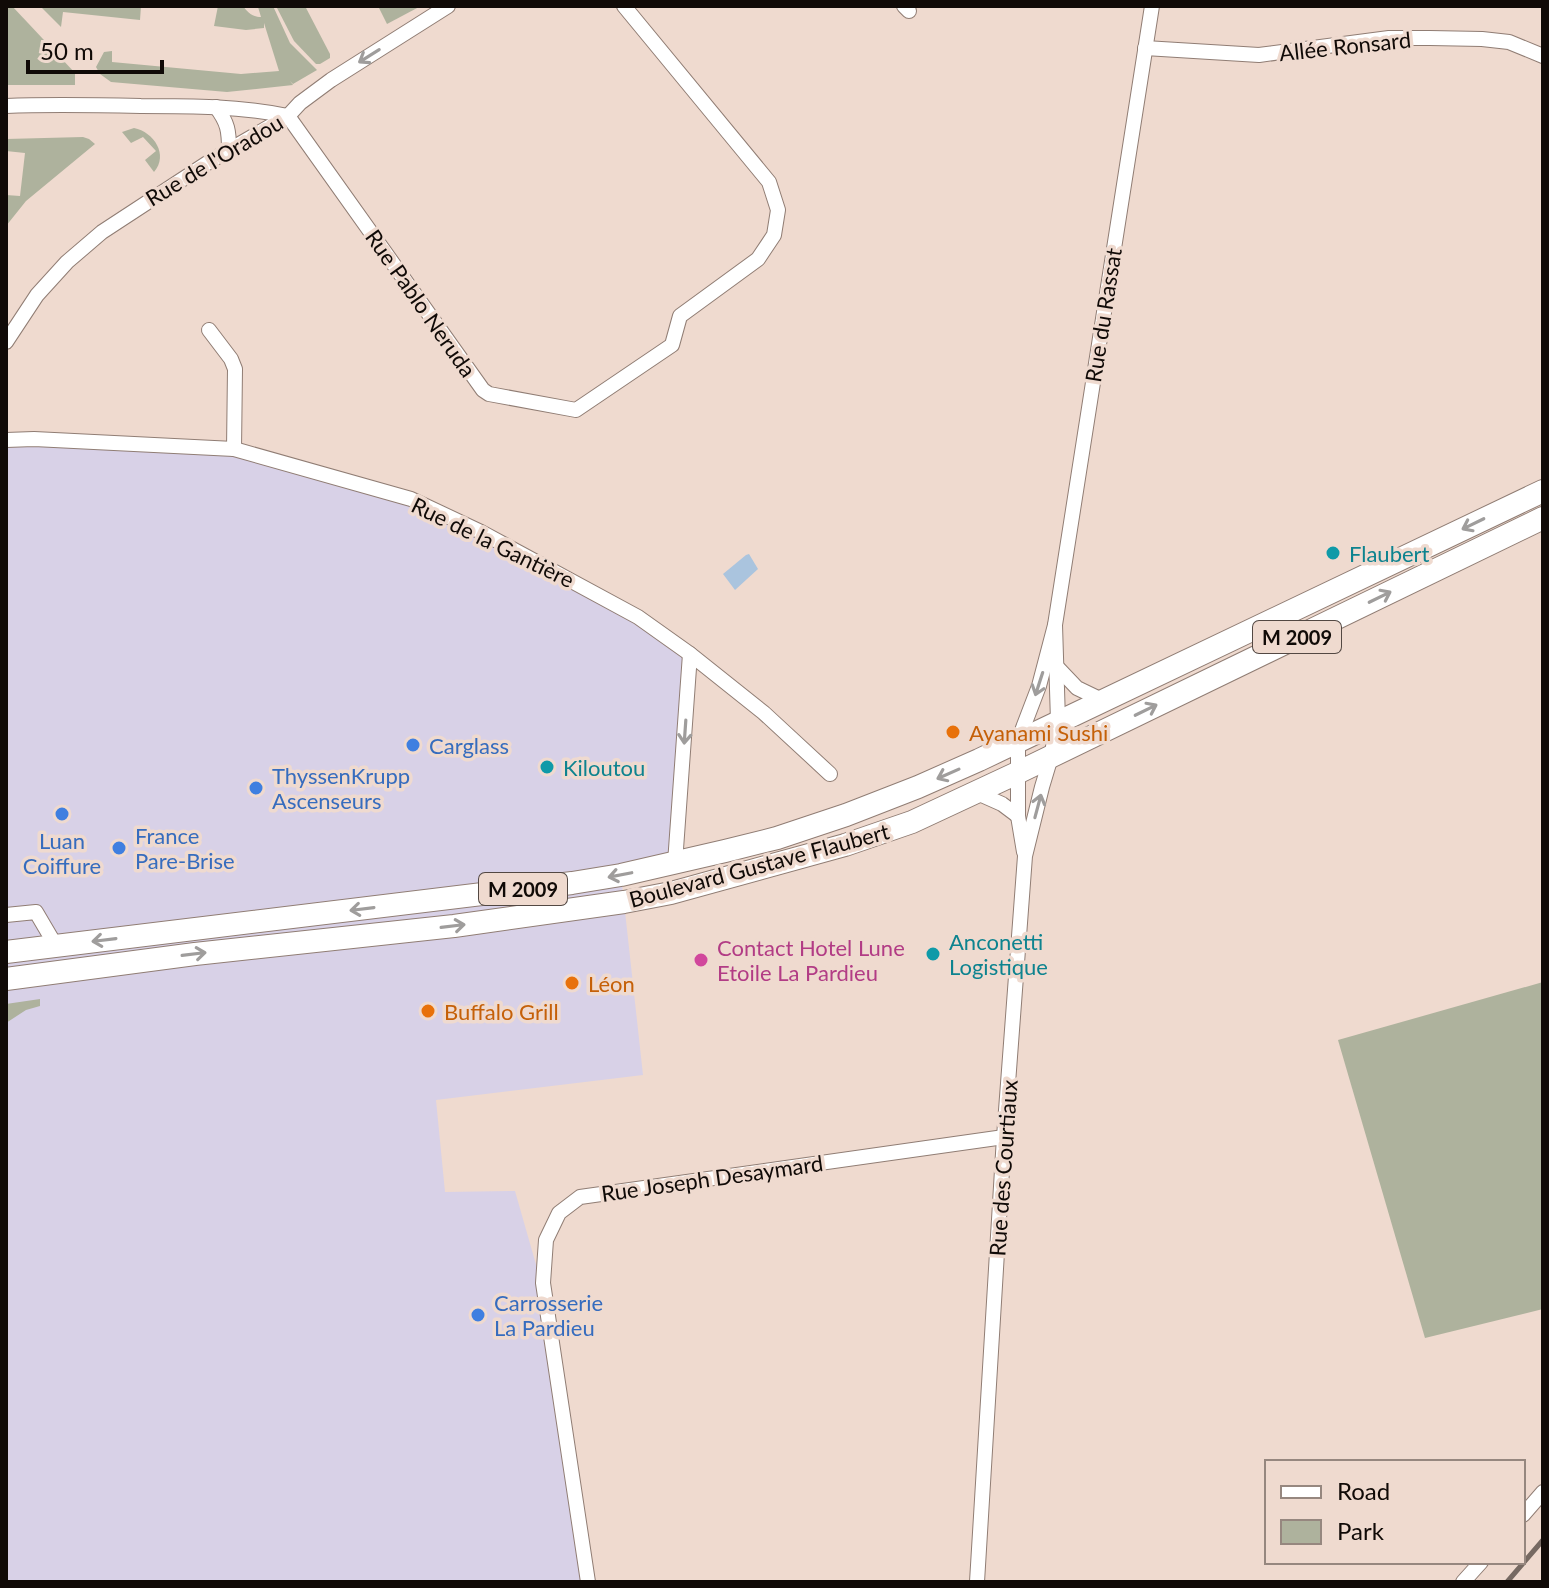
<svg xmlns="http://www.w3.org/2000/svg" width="1549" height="1588" font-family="Lato,sans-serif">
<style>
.commercial{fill:#d8d1e7}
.green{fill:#aeb29d}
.water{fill:#aac4de}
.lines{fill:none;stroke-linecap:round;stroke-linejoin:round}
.minor-casing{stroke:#907d74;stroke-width:16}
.primary-casing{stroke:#907d74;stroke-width:24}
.minor{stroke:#fff;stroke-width:14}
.primary{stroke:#fff;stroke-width:22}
.rail{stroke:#766962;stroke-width:5}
.oneway{stroke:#9f9d9c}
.culture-dot{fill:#0f9aa8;stroke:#efdacf;stroke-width:3}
.food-dot{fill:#e8710a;stroke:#efdacf;stroke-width:3}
.shop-dot{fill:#3f7fe0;stroke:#efdacf;stroke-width:3}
.hotel-dot{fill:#d1479c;stroke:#efdacf;stroke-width:3}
.labels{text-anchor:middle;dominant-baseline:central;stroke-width:7;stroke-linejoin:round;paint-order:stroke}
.shield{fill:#efdacf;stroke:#534843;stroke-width:2}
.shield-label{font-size:20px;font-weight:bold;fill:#100a07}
.street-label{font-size:22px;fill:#100a07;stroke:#efdacf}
.culture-label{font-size:22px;fill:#0d838f;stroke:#efdacf;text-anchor:start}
.food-label{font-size:22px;fill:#c56008;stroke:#efdacf;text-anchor:start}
.shop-label{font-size:22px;fill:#366cbe;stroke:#efdacf;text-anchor:start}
.hotel-label{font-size:22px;fill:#b23c85;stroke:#efdacf;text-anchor:start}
</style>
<rect width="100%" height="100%" fill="#efdacf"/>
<path class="commercial" d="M34 439 234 449 411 499 690 654 675 863 621 875 643 1075 436 1100 445 1192 515 1191 541 1282 588 1582H6V446Z"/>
<g class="green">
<path d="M6 6H12L75 73V85H6Z"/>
<path d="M40 6H141L140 20 63 12 61 27Z"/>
<path d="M218 6H243C248 13 253 17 261 17L258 7 252 6H273L290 43 317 70 293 84 290 81 293 85 227 92 111 82 100 74 96 67 104 52 112 51V62L241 74 279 71 264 23V28L246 30 214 26Z"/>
<path d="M276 6H305L330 54V58L320 64H316L294 41Z"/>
<path d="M378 6H419V7L387 24Z"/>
<path d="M134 128C154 132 169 155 154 172L145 160 156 151 143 137 131 143 122 132Z"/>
<path d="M83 137 89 139 95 144 26 201 6 226V195L20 196 25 153 6 151V139Z"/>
<path d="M1543 982V1309L1425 1338 1338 1040Z"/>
<path d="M40 999V1006L26 1010 6 1023V1004Z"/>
</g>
<path class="water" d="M749 554 758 569 735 590 723 574 746 555Z"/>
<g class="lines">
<g class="minor-casing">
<g id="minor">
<path d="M904 6 909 11"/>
<path d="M1145 48 1259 55 1389 38H1430L1482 39 1509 42 1543 56"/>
<path d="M6 106C51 104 96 105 141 106 191 106 240 106 288 116"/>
<path d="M216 107C228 123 229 131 229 150"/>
<path d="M288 116 483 390 489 394 576 410 672 345 680 316 758 259 774 235 778 210 769 182 624 6"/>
<path d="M209 330 231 359 235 369 234 449"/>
<path d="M6 342 37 295 67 262 102 232 212 160 288 116 300 103 331 80 448 6"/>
<path d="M6 440 34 439 234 449 411 499 481 532 638 617 690 654 764 713 830 774"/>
<path d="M1057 667 1077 688 1104 701"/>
<path d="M975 792 1002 804 1018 816"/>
<path d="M1024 852 1018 816V741L1039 686 1055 625 1152 6"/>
<path d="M675 863 690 654"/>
<path d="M6 915 36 912 56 946"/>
<path d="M1523 1515 1543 1492"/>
<path d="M588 1582 543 1283 546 1240 559 1213 580 1197 1004 1137"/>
<path d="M977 1582 1004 1137 1025 856 1042 787 1051 757 1058 721 1055 625"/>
<path d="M1463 1582 1481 1562"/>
</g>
</g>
<g class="primary-casing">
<g id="primary">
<path d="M6 952 572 883 621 875 725 851 777 838 846 815 918 787 979 760 1543 491"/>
<path d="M6 979 195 954 454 926 624 902 671 893 845 845 912 822 1017 773 1543 518"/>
</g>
</g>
<use href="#minor" class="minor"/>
<use href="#primary" class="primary"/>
<path class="rail" d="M1507 1582 1543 1540"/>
</g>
<defs><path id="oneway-shaft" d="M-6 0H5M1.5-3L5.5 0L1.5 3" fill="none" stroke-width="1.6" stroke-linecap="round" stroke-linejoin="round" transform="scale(2)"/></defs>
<g class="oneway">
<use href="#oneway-shaft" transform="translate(369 56) rotate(148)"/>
<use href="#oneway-shaft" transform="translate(1473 524) rotate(154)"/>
<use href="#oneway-shaft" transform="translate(1380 597) rotate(-26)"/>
<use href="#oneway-shaft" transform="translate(1039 684) rotate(108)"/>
<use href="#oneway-shaft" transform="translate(1146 710) rotate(-26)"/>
<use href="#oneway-shaft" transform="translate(685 732) rotate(94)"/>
<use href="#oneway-shaft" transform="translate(948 774) rotate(156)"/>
<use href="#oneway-shaft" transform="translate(1038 806) rotate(-75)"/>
<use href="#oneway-shaft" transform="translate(620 875) rotate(169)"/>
<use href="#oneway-shaft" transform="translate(362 909) rotate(173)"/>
<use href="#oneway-shaft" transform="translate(453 926) rotate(-7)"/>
<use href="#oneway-shaft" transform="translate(104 940) rotate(173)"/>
<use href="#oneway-shaft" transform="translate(194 954) rotate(-7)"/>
</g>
<g class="culture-dot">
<circle cx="1333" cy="553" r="8"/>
<circle cx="547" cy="767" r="8"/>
<circle cx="933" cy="954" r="8"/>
</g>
<g class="food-dot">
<circle cx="953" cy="732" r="8"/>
<circle cx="572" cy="983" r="8"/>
<circle cx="428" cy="1011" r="8"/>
</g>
<g class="shop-dot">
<circle cx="413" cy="745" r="8"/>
<circle cx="256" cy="788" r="8"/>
<circle cx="62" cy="814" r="8"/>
<circle cx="119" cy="848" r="8"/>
<circle cx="478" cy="1315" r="8"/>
</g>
<circle class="hotel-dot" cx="701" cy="960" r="8"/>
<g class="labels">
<g class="shield">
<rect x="1253" y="621" width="88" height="32" rx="6"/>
<rect x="479" y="873" width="88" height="32" rx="6"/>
</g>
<g class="shield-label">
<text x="1297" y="637">M 2009</text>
<text x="523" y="889">M 2009</text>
</g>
<g class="street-label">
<text transform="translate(1345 46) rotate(-6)">Allée Ronsard</text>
<text transform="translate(214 160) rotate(-31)">Rue de l'Oradou</text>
<text transform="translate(421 303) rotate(55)">Rue Pablo Neruda</text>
<text transform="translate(1103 315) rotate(-81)">Rue du Rassat</text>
<text transform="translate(493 542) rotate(26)">Rue de la Gantière</text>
<text transform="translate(759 865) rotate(-15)">Boulevard Gustave Flaubert</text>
<text transform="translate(1003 1168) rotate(-86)">Rue des Courtiaux</text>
<text transform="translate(712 1178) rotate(-8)">Rue Joseph Desaymard</text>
</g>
<g class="culture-label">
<text x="1349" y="553">Flaubert</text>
<text x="563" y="767">Kiloutou</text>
<text x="949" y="941">Anconetti<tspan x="949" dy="25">Logistique</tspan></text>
</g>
<g class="food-label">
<text x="969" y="732">Ayanami Sushi</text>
<text x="588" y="983">Léon</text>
<text x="444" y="1011">Buffalo Grill</text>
</g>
<g class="shop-label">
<text x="429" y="745">Carglass</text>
<text x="272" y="775">ThyssenKrupp<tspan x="272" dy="25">Ascenseurs</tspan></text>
<text x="135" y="835">France<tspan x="135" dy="25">Pare-Brise</tspan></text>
<text x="62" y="840" text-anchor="middle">Luan<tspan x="62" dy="25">Coiffure</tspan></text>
<text x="494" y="1302">Carrosserie<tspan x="494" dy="25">La Pardieu</tspan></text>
</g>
<g class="hotel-label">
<text x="717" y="947">Contact Hotel Lune<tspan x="717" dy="25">Etoile La Pardieu</tspan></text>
</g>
</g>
<rect width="1549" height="1588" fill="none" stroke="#100a07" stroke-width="16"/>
<rect x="1265" y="1460" width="260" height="104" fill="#efdacf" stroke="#96877f" stroke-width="2"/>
<rect x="1281" y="1486" width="40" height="12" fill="#ffffff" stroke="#96877f" stroke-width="2"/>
<text x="1337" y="1500" font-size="24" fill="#100a07">Road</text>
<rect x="1281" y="1520" width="40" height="24" fill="#aeb29d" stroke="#96877f" stroke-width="2"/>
<text x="1337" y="1540" font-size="24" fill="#100a07">Park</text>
<path d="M28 60v12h134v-12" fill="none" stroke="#100a07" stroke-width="4"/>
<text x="40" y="60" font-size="24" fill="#100a07" stroke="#efdacf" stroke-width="6" paint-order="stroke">50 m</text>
</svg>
